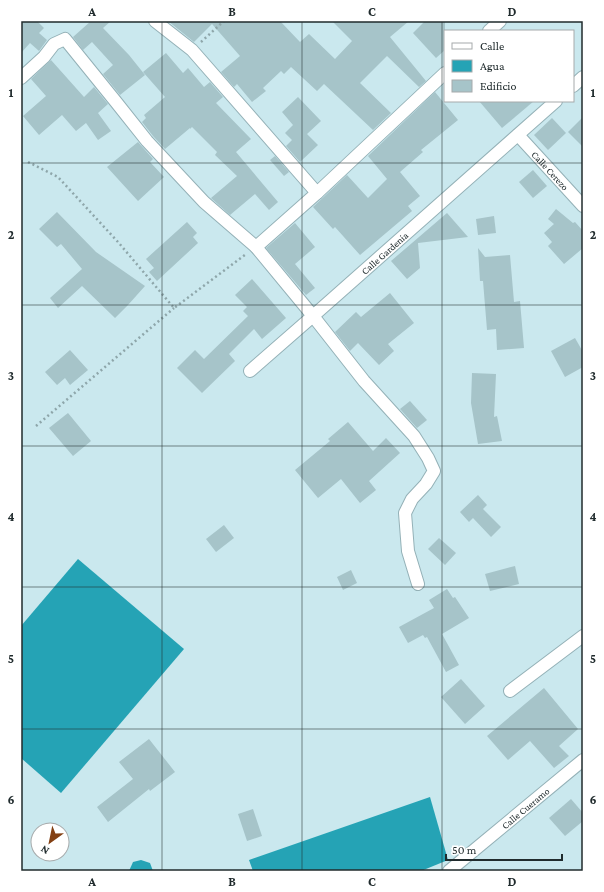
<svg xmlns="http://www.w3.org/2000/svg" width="604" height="892" font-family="'Crimson Pro',serif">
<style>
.water{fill:#25a3b5}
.building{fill:#a6c4c9}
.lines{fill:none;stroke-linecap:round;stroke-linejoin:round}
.minor-casing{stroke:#94b1b7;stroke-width:14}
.path{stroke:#8ea6aa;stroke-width:2.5;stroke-dasharray:2 3;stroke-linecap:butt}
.minor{stroke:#fff;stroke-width:12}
.grid{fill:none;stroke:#202b2d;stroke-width:1;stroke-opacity:0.55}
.labels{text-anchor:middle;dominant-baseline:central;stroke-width:4;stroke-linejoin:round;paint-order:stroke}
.street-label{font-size:10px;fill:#202b2d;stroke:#fff}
.neatline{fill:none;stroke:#202b2d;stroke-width:1.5}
.grid-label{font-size:13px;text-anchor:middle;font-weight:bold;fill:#202b2d}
</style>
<rect width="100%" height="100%" fill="#cae8ee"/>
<g class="water">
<path d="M78 559 184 649 61 793 21 758V626Z"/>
<path d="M430 797 448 860 421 871H253L249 860Z"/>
<path d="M141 860 150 863 153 871H129L133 862Z"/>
</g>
<g class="building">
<path d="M21 21H37L44 28 39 33 47 40 39 51 30 43 21 53Z"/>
<path d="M91 21H111L103 28 129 55 145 75 120 95 103 74 113 65 92 42 83 50 73 37Z"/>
<path d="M168 21H280L300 42 309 34 335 59 352 41 332 21H409L390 37 426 81 419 87 387 56 360 83 391 113 373 130 324 84 317 91 291 67 284 74 281 71 263 88 266 91 252 102 237 84 234 87 221 72 240 56 212 24 194 42Z"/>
<path d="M425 21H445V50L436 58 413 33Z"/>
<path d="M166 53 183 73 188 68 204 87 210 82 223 97 216 103 251 139 236 152 278 202 269 210 255 194 230 215 211 198 237 176 215 155 217 152 192 127 190 129V128L165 149 153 136 142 122 146 118 144 115 165 97 143 72Z"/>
<path d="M51 60 84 97 94 87 108 104 98 113 111 131 98 140 86 123 76 131 62 115 39 135 23 116 46 96 31 79Z"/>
<path d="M435 92 458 120 421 150 423 152 400 172 420 196 408 206 412 211 360 255 335 227 333 229 313 207 347 175 368 198 387 179 368 156Z"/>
<path d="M298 97 321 121 307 134 318 145 300 162 286 146 292 140 285 133 293 125 282 112Z"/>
<path d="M479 101H534L502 128Z"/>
<path d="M583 117V147L568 132Z"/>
<path d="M552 118 566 133 548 150 534 135Z"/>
<path d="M138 142 153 159 150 162 164 177 138 201 107 167Z"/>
<path d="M275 156 289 172 284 176 270 160Z"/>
<path d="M533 170 547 186 533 198 519 182Z"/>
<path d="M556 209 573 223 575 222 583 231V248L564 264 548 246 552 242 544 233 554 224 548 219Z"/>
<path d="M57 212 96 252 145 286 128 305 115 318 82 286 58 308 50 298 82 269 61 244 57 247 39 229Z"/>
<path d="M447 213 468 237 418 243 420 268 407 279 391 261Z"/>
<path d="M494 216 496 233 478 235 476 219Z"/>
<path d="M187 222 197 233 193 237 198 243 157 281 149 272 154 268 146 259Z"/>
<path d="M295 223 315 247 295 264 315 288 306 295 266 248Z"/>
<path d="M478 248 485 257 510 255 514 302 520 301 524 348 497 350 496 329 487 330 483 281H480Z"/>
<path d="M252 279 286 318 262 339 254 329 229 354 235 361 202 393 177 368 195 350 204 359 248 316 243 311 247 307 235 295Z"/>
<path d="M390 293 414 323 388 344 394 351 379 365 358 343 350 351 335 332 356 312 361 317Z"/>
<path d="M575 338 583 352V367L565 377 551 351Z"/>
<path d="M70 350 88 370 70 385 65 378 57 385 45 372Z"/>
<path d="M472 373 496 374 494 417 497 416 502 441 478 444 471 403Z"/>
<path d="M410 401 427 420 417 428 400 409Z"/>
<path d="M68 413 91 441 73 456 49 428Z"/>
<path d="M348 422 373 451 386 438 400 453 369 481 376 490 360 503 341 479 318 498 295 470 330 441 328 439Z"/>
<path d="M478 495 487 505 483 509 501 527 491 537 473 518 469 522 460 512Z"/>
<path d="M224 525 234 538 216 552 206 539Z"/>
<path d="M439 538 456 553 445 565 428 549Z"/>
<path d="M515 566 519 584 490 591 485 574Z"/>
<path d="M351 570 357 583 343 590 337 577Z"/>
<path d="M447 589 453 598 455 597 469 618 442 634 459 665 446 672 427 637 425 638 423 635 408 643 399 627 434 608 429 600Z"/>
<path d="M461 679 485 706 465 724 441 697Z"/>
<path d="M544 688 578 729 559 746 569 756 554 768 530 741 508 760 487 736Z"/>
<path d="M149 739 175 772 150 791 149 789 108 822 97 807 133 779 119 762Z"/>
<path d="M571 799 583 813V821L565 836 549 818Z"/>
<path d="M253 809 262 836 247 841 238 814Z"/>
</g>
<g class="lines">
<g class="minor-casing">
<g id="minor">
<path d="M155 21 192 50 317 193"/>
<path d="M489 31 500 21"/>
<path d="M21 78 44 57 54 44 65 39 116 102 147 141 204 202 256 247 313 316 364 381 414 436 428 458 434 471 426 484 412 499 405 513 408 551 418 584"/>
<path d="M573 86 583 77"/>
<path id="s1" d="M518 135 583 206"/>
<path d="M256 247 317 193 445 73"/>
<path id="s2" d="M250 371 313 316 556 101"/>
<path d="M510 691 583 636"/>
<path id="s3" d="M449 871 583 760"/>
</g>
</g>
<g class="path">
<path d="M201 42 224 21"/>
<path d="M28 162 58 177 118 242 174 308 246 254"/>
<path d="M36 426 174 308"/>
</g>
<use href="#minor" class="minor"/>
</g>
<path class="grid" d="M162 21V871M302 21V871M442 21V871M21 163H583M21 305H583M21 446H583M21 587H583M21 729H583"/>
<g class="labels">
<g class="street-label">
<text stroke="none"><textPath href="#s1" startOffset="48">Calle Cerezo</textPath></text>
<text stroke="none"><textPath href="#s2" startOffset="179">Calle Gardenia</textPath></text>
<text stroke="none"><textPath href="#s3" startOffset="99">Calle Cueramo</textPath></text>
</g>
</g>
<rect width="604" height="892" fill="none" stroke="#ffffff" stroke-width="44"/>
<rect x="444" y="30" width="130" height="72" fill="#ffffff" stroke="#a6aaab"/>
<rect x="452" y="43" width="20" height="6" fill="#ffffff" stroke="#a6aaab"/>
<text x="480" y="50" font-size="12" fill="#202b2d">Calle</text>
<rect x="452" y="60" width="20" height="12" fill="#25a3b5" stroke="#a6aaab"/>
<text x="480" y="70" font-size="12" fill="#202b2d">Agua</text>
<rect x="452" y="80" width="20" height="12" fill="#a6c4c9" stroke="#a6aaab"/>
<text x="480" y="90" font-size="12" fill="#202b2d">Edificio</text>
<g transform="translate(50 842) rotate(213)"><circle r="19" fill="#ffffff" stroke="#a6aaab"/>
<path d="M0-3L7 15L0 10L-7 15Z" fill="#834013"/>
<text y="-6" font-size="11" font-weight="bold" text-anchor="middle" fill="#202b2d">N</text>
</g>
<path d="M446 854v6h116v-6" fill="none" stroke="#202b2d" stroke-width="2"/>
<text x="452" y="854" font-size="12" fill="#202b2d" stroke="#ffffff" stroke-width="3" paint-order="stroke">50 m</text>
<rect x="22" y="22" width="560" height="848" class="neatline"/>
<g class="grid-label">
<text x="92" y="16">A</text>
<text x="232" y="16">B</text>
<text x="372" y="16">C</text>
<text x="512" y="16">D</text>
<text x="11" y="97">1</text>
<text x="593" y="97">1</text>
<text x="11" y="239">2</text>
<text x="593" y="239">2</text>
<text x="11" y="380">3</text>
<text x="593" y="380">3</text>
<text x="11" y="521">4</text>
<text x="593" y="521">4</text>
<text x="11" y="663">5</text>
<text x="593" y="663">5</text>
<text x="11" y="804">6</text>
<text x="593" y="804">6</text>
<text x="92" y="886">A</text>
<text x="232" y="886">B</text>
<text x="372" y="886">C</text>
<text x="512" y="886">D</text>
</g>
</svg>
